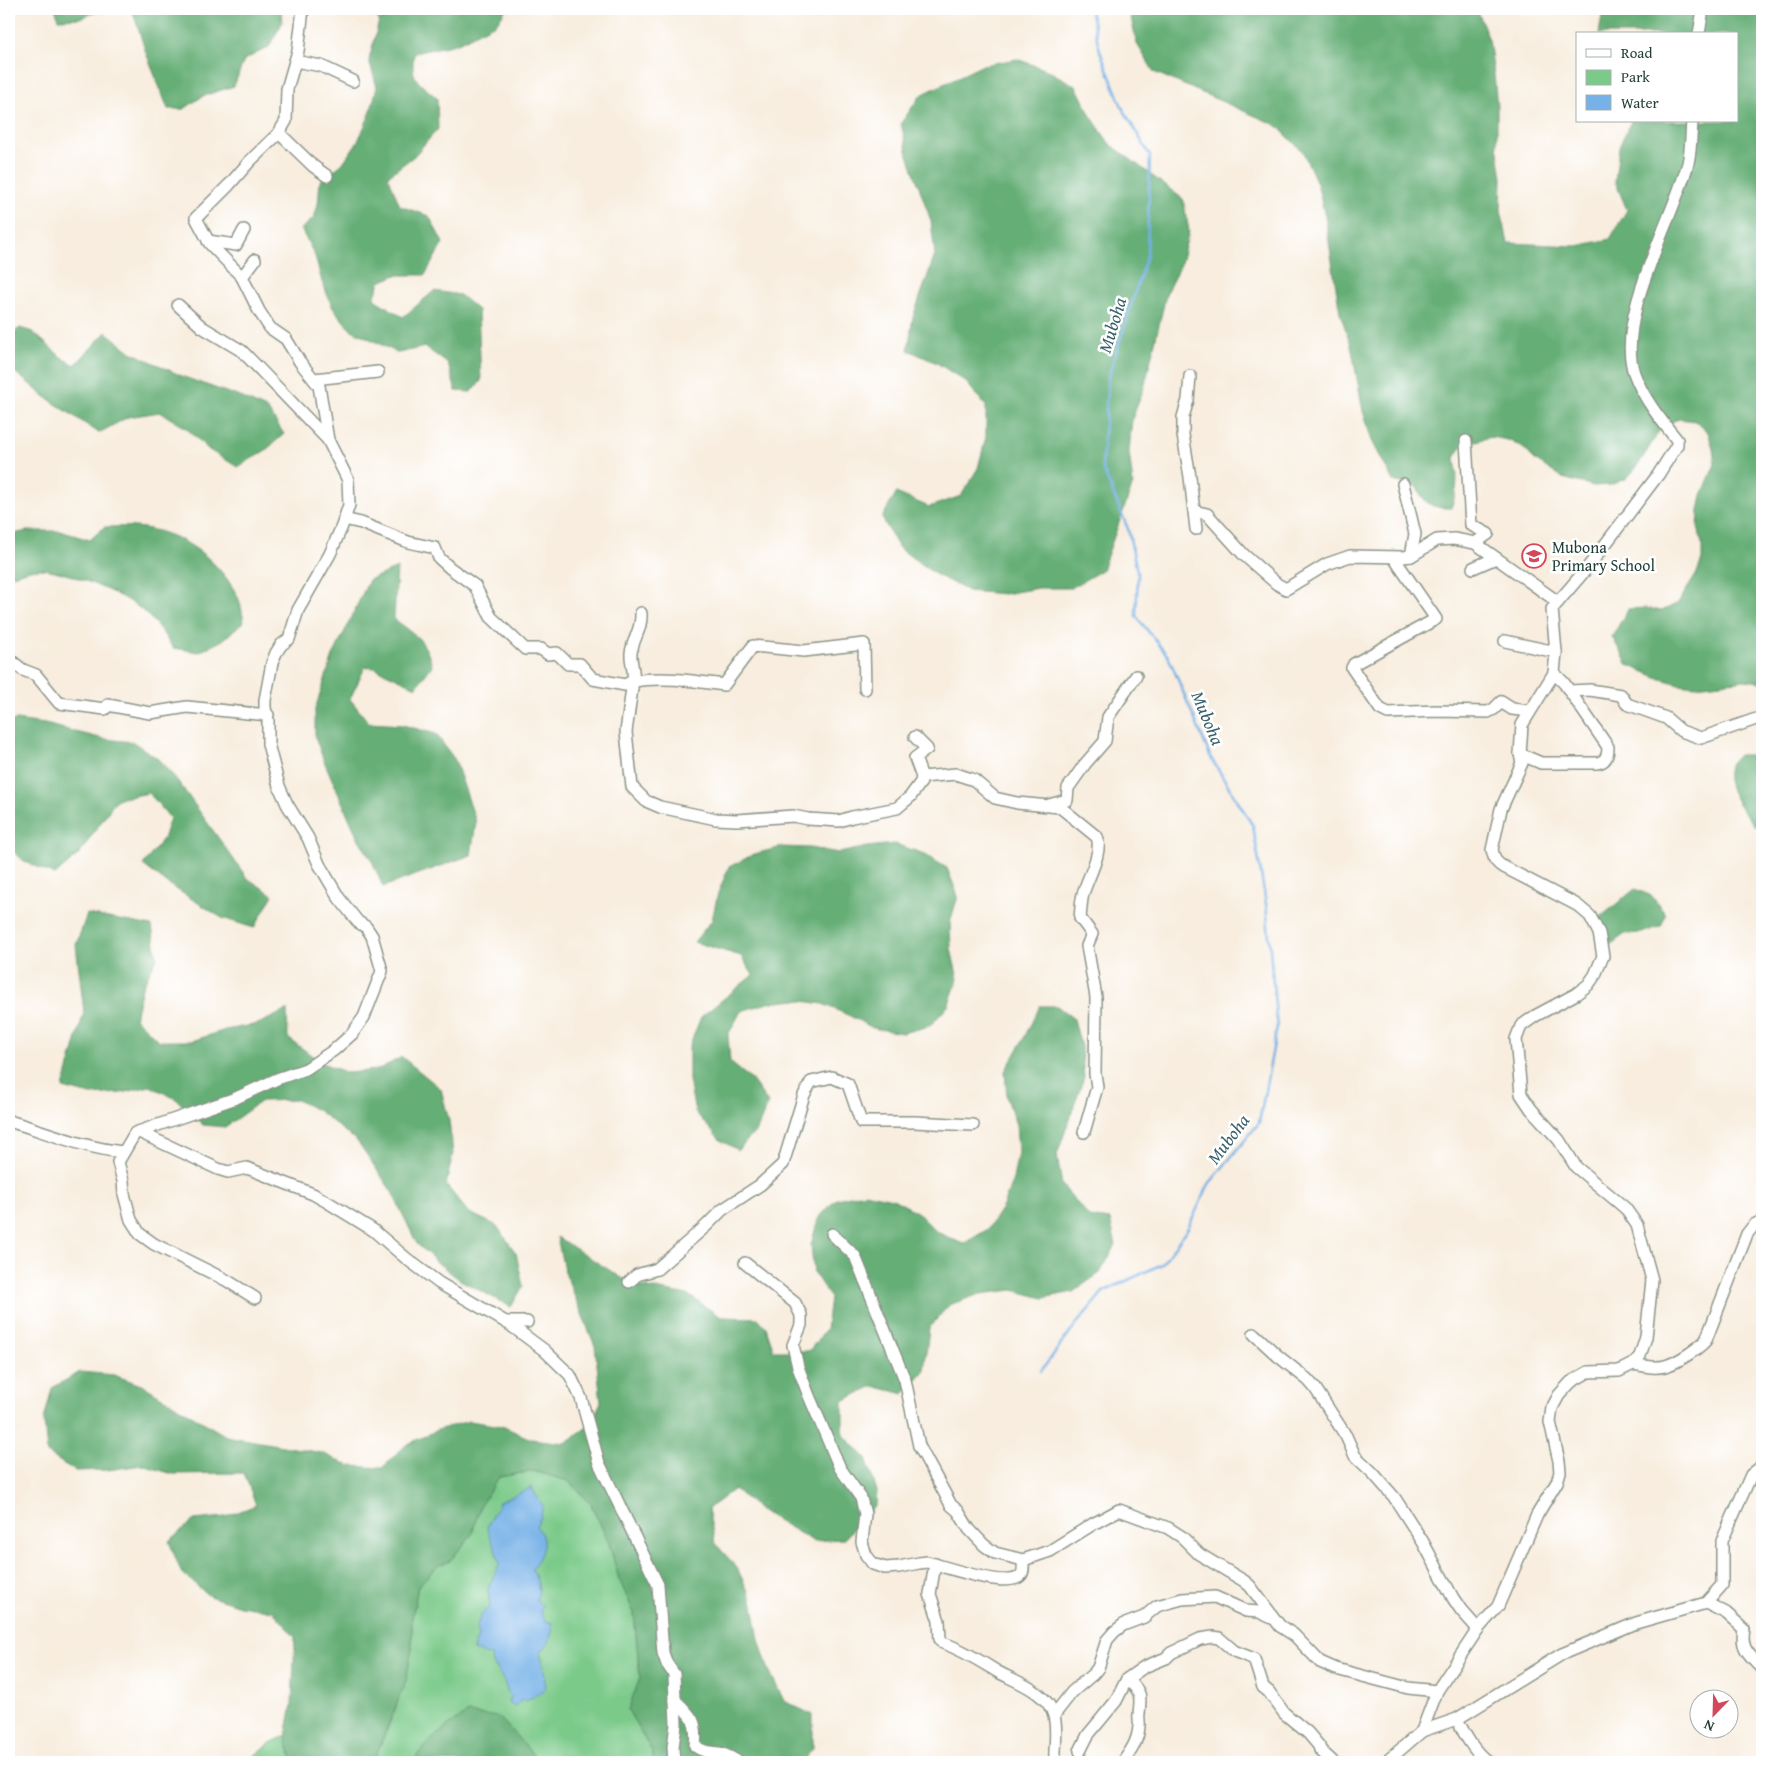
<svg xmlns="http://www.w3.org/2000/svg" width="1771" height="1771" font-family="'Gentium Book Plus',serif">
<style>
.green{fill:#7cca8a;stroke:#4e845f}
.forest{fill:#65ae76;stroke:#427655}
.water{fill:#76b1e7;stroke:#4a778e}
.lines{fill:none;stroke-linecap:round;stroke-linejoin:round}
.stream{stroke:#76b1e7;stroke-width:2.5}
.minor-casing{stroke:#8c9589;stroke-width:14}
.minor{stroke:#fff;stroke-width:11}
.labels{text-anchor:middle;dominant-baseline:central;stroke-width:5;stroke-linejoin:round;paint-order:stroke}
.poi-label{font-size:16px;fill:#1f3d34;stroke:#fff;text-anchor:start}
.water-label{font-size:18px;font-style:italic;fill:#39606a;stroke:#fff}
</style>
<rect width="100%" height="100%" fill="#fff"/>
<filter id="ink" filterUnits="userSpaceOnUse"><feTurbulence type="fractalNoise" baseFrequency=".02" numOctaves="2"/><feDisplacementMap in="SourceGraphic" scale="10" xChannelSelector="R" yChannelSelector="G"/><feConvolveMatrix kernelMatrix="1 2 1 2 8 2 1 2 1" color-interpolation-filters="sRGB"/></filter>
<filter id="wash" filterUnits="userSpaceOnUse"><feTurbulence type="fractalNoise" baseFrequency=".0096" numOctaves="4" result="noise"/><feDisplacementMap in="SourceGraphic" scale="20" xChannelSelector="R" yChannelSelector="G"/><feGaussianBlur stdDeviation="1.12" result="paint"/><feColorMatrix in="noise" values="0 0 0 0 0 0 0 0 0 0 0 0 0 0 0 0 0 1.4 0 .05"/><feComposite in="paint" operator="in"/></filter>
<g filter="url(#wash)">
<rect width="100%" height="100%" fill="#f8edde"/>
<g class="green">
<path d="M533 1471 568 1480 591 1504 609 1543 619 1579 634 1613 640 1678 628 1710 653 1753V1762H540L499 1717 418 1754 414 1762H373L395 1711 412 1649V1618L418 1586 439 1565 450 1561 472 1534 481 1504 499 1477Z"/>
<path d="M286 1736 293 1762H263L255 1755 272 1742Z"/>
</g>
<g class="forest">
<path d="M55 9H105L80 18 59 19Z"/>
<path d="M132 9H281L282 23 269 47 244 60 234 86 203 96 184 109H168L146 53Z"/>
<path d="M382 9H506L497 23 456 44 414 53C410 81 418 81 437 98L438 129 414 156 388 176 400 206 429 216 443 243 425 275H396L380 282 374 299 403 317 434 291 460 295 478 310 481 381 471 392 456 391 448 364 425 347 398 353 350 329 333 308 322 282 315 256 301 229 314 218 318 204 320 181 342 164 358 141 370 114 377 87 369 60Z"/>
<path d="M1129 9H1477L1489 40 1494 74 1497 108V145L1502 178 1501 210 1508 243 1577 246 1610 239 1627 210 1615 181 1619 147 1631 121H1737V34H1599L1603 9H1762V682L1745 680 1696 686 1679 684 1661 679 1628 665 1612 637 1628 609 1645 608 1662 611 1678 603 1696 575 1702 560V544L1698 527 1699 511 1702 495 1715 464 1713 448 1708 432 1695 421 1679 419 1663 425 1637 467 1626 479 1610 485 1594 486 1562 478 1535 460 1523 448 1508 440 1492 437 1463 444 1455 458C1458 478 1458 489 1451 508 1430 508 1425 504 1416 486L1393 481 1372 441 1363 411 1351 345 1340 313 1325 216 1317 183 1303 152 1276 125 1154 72 1137 44Z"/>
<path d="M1017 59 1047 70 1076 86 1091 116 1109 143 1183 199 1189 231 1181 263 1167 291 1144 388 1132 419 1129 452 1133 484 1102 570 1071 588H1038L1004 594 968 591 935 574 899 548 882 518 896 493 929 507 961 496 978 468 986 437V406L965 381 937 363 908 350 913 317 935 255 931 221 908 155 901 123 921 95 983 65Z"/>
<path d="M20 328 33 332 61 357 75 365 106 332 131 352 184 377 243 398 268 410 284 434 266 450 238 467 209 450 186 428 160 412 128 417 99 433 44 396 9 367V336Z"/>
<path d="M104 527C114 527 125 526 135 527 178 530 217 557 237 595 241 602 242 613 244 621L223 640 199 652 173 648C163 633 153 618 138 607 119 593 63 569 39 569 29 569 18 574 9 576V535L27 531H60L90 540Z"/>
<path d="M397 568 394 619C416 635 425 639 432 666L416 687 375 668 365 667 350 699 369 723 403 725 436 734 455 760 476 822 471 855 383 887 372 861 357 836 324 761 315 737V709L333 656 369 580Z"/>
<path d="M16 720 45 724 104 739 133 742 157 758 177 780 247 878 273 895 254 928 222 918 168 884 143 865 163 839 170 818 149 793 117 799 79 854 55 875 25 862 9 847V816L11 808 9 794V721Z"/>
<path d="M1738 755H1762V833C1749 820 1721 788 1729 767 1730 763 1735 758 1738 755Z"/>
<path d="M895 844 922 853 947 868 958 896 950 922 951 949 958 979 948 1006 930 1026 902 1033 873 1028 850 1016 823 1004 796 1000 768 1003 741 1011 728 1035 730 1062 752 1080 768 1103 757 1130 738 1150 720 1140 695 1112 689 1080V1047L701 1017 753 975 741 956 694 942 712 920 718 893 729 867 754 854 782 847 810 848 839 853 867 847Z"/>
<path d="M1635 889 1652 896 1666 915 1661 926 1642 933 1625 934 1610 945 1598 919Z"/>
<path d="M87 914 152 926 157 958 142 987 135 1018 159 1041H192L225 1030 258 1024 287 1010 288 1038 322 1063 348 1073 377 1070 402 1057 441 1089 449 1121 453 1153 446 1185 468 1212 497 1226 516 1253 523 1286 511 1307 460 1280 438 1263 417 1244 392 1192 358 1142 319 1111 297 1100 261 1101 225 1127 203 1125 176 1099 150 1086 121 1093 91 1095 63 1088 84 1012 76 945Z"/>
<path d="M1040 1006H1057L1074 1019 1081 1047 1084 1077 1057 1155 1062 1185 1089 1217 1110 1220 1116 1245 1100 1273 1073 1292 1043 1298 1013 1290 980 1294 949 1305 929 1328 924 1371 904 1394 873 1386 843 1401V1434L866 1458 877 1491 876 1505 844 1539 813 1541 760 1510 734 1489 708 1509 715 1543 737 1568 752 1599 759 1640 769 1670 784 1701 813 1715V1748L802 1762H653V1753L628 1710 640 1678 634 1613 619 1579 609 1543 591 1504 568 1481 533 1471 499 1477 481 1504 472 1534 450 1561 439 1565 418 1586 412 1618V1649L406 1681 373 1762H293L286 1736 292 1704 295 1637 273 1611 240 1606 209 1596 181 1572 169 1541 194 1520 225 1517 256 1505 244 1473 173 1474 142 1465 108 1470 75 1471 47 1453 44 1420 52 1388 80 1372 114 1375 144 1386 226 1436 322 1453 350 1466 382 1468 406 1445 437 1430 469 1421 502 1426 531 1439 565 1443 590 1425 601 1402 595 1346 564 1270 557 1237 633 1285 688 1295 721 1317 758 1318 766 1327 774 1351H809L826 1329 830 1297 814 1273 811 1245 818 1219 836 1199 864 1193 893 1199 917 1212 937 1232 963 1244 988 1229 1003 1206 1013 1179 1018 1152 1016 1125 1007 1098 1005 1071 1019 1048Z"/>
<path d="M468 1713 499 1717 540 1762H414C425 1740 448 1726 468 1713Z"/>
</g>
<path class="water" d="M530 1486 543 1506 540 1519 536 1526C549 1541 542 1554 532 1569 537 1579 542 1590 536 1600L543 1606 540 1612 546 1621 552 1623C553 1635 549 1645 540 1652L545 1675V1689L528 1700 520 1701 515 1706 509 1704 508 1700 511 1698C507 1693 507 1688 504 1682 500 1673 492 1666 491 1656L473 1650 478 1636 476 1628 481 1615 490 1606 488 1588 500 1563 487 1527 499 1502 529 1489Z"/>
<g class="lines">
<path class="stream" d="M1041 1371 1074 1327 1103 1292 1162 1264 1188 1228 1209 1184 1259 1123 1277 1027 1266 904 1253 826 1211 758 1168 656 1136 616 1138 576 1128 529 1102 467 1108 378 1147 255 1150 156 1122 107 1100 51 1090 9"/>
</g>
</g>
<g filter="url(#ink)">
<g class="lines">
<g class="minor-casing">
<g id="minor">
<path d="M374 9 380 12"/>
<path d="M1699 34 1703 9"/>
<path d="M295 61 321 66 353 81"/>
<path d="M279 133 313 166 327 176"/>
<path d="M208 241 236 245 244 230"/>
<path d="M242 277 255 260"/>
<path d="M178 305 202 327 242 351 328 440"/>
<path d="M1190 376 1188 400 1183 417V435L1190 477 1196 529"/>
<path d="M314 379 378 372"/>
<path d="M1466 441 1471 525 1488 534 1475 543"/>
<path d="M1403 484 1415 534 1411 556"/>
<path d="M1194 511 1207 514 1244 555 1277 584 1286 589 1327 564 1350 556 1403 557 1411 556 1437 540 1454 539 1475 543 1558 602"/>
<path d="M344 519 361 523 408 542 435 548 439 558 450 568 475 586 491 617 525 649H541L548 654 557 653 568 664H580L593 679 625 685 633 681 626 732 632 787 646 801 660 807 716 819 737 820 793 816 808 819 839 821 852 817 897 808 910 797 921 782 922 777 915 758 927 749 915 737"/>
<path d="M1394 558 1436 619 1354 664 1352 668 1380 709 1388 713 1436 711 1488 712 1494 709 1501 702 1512 709 1529 711"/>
<path d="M1473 568 1496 558"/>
<path d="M641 613C642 630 633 638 631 653 630 661 635 671 633 681 663 676 694 681 724 685L753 646 804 651 864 644 865 689"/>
<path d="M1505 641 1556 652"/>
<path d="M9 659 23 670 36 675 59 703 105 709 108 705 150 713 187 707 268 715"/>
<path d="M1570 691 1590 690 1621 695 1627 704 1666 718 1681 731 1701 738 1762 717"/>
<path d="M1520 754 1541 763H1597C1606 762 1608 755 1608 747L1564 683 1554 673"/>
<path d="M922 777 956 774 974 780 995 798 1017 803 1060 807 1097 837C1103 853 1087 879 1083 894 1081 901 1081 910 1080 918L1092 934 1087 946 1096 997 1095 1074 1097 1087 1084 1132"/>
<path d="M1049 805 1067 800 1068 788 1085 764 1105 741 1108 717 1136 676"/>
<path d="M9 1121C47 1132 83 1148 123 1152"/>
<path d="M139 1132 218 1169 228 1172 247 1168 313 1194 329 1203 373 1230 407 1259 439 1283 509 1324 544 1350 570 1375 581 1398 599 1463 658 1585 663 1653 667 1664 674 1674 676 1724 673 1747 674 1762"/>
<path d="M832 1234 855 1256 905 1380 919 1446 951 1505 958 1511 969 1529 984 1545 995 1553 1023 1560 1050 1551 1093 1524 1119 1510 1168 1528 1182 1537 1199 1554 1244 1581 1250 1586 1280 1626 1294 1635 1320 1662 1336 1669 1408 1688 1437 1691"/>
<path d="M745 1263 795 1303 801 1315V1325L793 1345 798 1367 809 1396 840 1468 861 1498 865 1514 862 1542 866 1555 873 1564 885 1568 899 1567 919 1563 927 1562C943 1566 1010 1590 1021 1575 1024 1572 1023 1565 1023 1560"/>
<path d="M629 1282 637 1275 657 1269 706 1226 722 1210 760 1185 783 1164 804 1095 811 1082 832 1077 848 1084 861 1122H914L973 1125"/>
<path d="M255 1298 226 1280 154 1244 140 1234 131 1220 124 1194 123 1181 118 1162 135 1133 236 1098 277 1079 306 1069 334 1050 352 1034 364 1017 382 971 372 936 366 927 358 922 339 898 319 864 308 838 287 804 279 786 268 744V720L265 708V700L272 663 276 653 281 645 289 639 298 610 330 554 342 526 349 505 348 480 328 440 319 386 300 362 286 339 270 328 259 311 242 277 210 244 196 218 229 185 250 161 279 133 283 126 286 121 287 89 298 51 303 9"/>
<path d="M506 1322H527"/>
<path d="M1254 1334 1278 1356 1308 1380 1315 1388 1346 1436 1355 1456 1373 1473 1394 1497 1423 1542 1453 1598 1461 1610 1478 1629"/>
<path d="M1633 1364C1644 1366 1655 1369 1665 1366 1677 1363 1698 1349 1706 1340L1747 1234 1754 1225 1762 1221"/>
<path d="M935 1564 930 1594 939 1621 940 1639 943 1643C963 1650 980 1661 998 1672 1017 1682 1048 1692 1054 1716 1058 1732 1054 1747 1055 1762"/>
<path d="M1706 1603 1726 1613 1744 1629C1740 1649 1749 1654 1762 1668"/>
<path d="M675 1700C692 1716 698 1722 695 1746 703 1752 709 1752 719 1753 726 1754 733 1759 739 1762"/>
<path d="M1054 1715 1072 1692 1093 1674 1098 1668 1107 1640 1114 1632 1123 1625 1144 1617 1157 1606 1182 1599 1215 1597 1246 1611 1259 1612 1272 1618"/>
<path d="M1457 1719C1465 1735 1473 1751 1488 1762"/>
<path d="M1422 1731 1457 1719 1562 1654 1636 1623 1706 1603 1722 1585V1541L1751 1475 1762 1466"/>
<path d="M1080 1751 1088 1735 1116 1701 1127 1679 1144 1667 1166 1658 1171 1653 1200 1639 1213 1637 1219 1638 1234 1651 1254 1659 1263 1687 1269 1692 1284 1713 1308 1733 1319 1746 1320 1750 1333 1762"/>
<path d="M1123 1762C1131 1751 1138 1741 1139 1726 1140 1722 1138 1718 1139 1714 1141 1696 1142 1692 1127 1679"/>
<path d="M1386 1762 1422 1731 1437 1691 1478 1629 1498 1606 1537 1515 1557 1482 1560 1472 1559 1461 1550 1422 1552 1408 1559 1395 1571 1382 1588 1372 1619 1371 1633 1364 1640 1356 1646 1337 1652 1280 1637 1225 1625 1208 1576 1167 1559 1140 1531 1109 1521 1094 1516 1039 1521 1026 1535 1016 1576 994 1588 985 1595 975 1603 956 1599 933 1590 916 1577 905 1500 865 1495 860 1492 850 1501 809 1522 763 1520 754 1522 725 1554 673 1556 652 1552 609 1588 567 1658 475 1677 445V440C1660 419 1643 398 1634 373 1615 317 1673 220 1688 163 1691 150 1691 135 1692 121"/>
</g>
</g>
<use href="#minor" class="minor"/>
</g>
</g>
<defs>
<g id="school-ring" transform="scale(1.25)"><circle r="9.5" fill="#fff" stroke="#d1495b" stroke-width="1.5"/><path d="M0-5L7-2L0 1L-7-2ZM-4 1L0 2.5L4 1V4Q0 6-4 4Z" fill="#d1495b"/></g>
</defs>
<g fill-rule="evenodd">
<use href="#school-ring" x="1534" y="556"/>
</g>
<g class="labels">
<g class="poi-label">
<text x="1552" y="547">Mubona<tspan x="1552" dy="18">Primary School</tspan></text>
</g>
<g class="water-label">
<text transform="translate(1112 325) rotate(-73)">Muboha</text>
<text transform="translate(1208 718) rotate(67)">Muboha</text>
<text transform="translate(1228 1139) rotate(-53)">Muboha</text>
</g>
</g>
<rect width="1771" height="1771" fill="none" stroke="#fff" stroke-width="30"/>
<rect x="1576" y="32" width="162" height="90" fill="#ffffff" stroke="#a5b1ae"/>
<rect x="1586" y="49" width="25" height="8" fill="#ffffff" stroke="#a5b1ae"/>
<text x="1621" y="58" font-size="15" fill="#1f3d34">Road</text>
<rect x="1586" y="70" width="25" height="15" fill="#7cca8a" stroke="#a5b1ae"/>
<text x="1621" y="82" font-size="15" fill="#1f3d34">Park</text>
<rect x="1586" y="95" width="25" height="15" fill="#76b1e7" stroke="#a5b1ae"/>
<text x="1621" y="108" font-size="15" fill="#1f3d34">Water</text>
<g transform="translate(1714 1714) rotate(203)"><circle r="24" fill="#ffffff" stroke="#a5b1ae"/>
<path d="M0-4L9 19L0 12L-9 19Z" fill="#d1495b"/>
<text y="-8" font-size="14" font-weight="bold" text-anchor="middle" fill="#1f3d34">N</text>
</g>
</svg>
